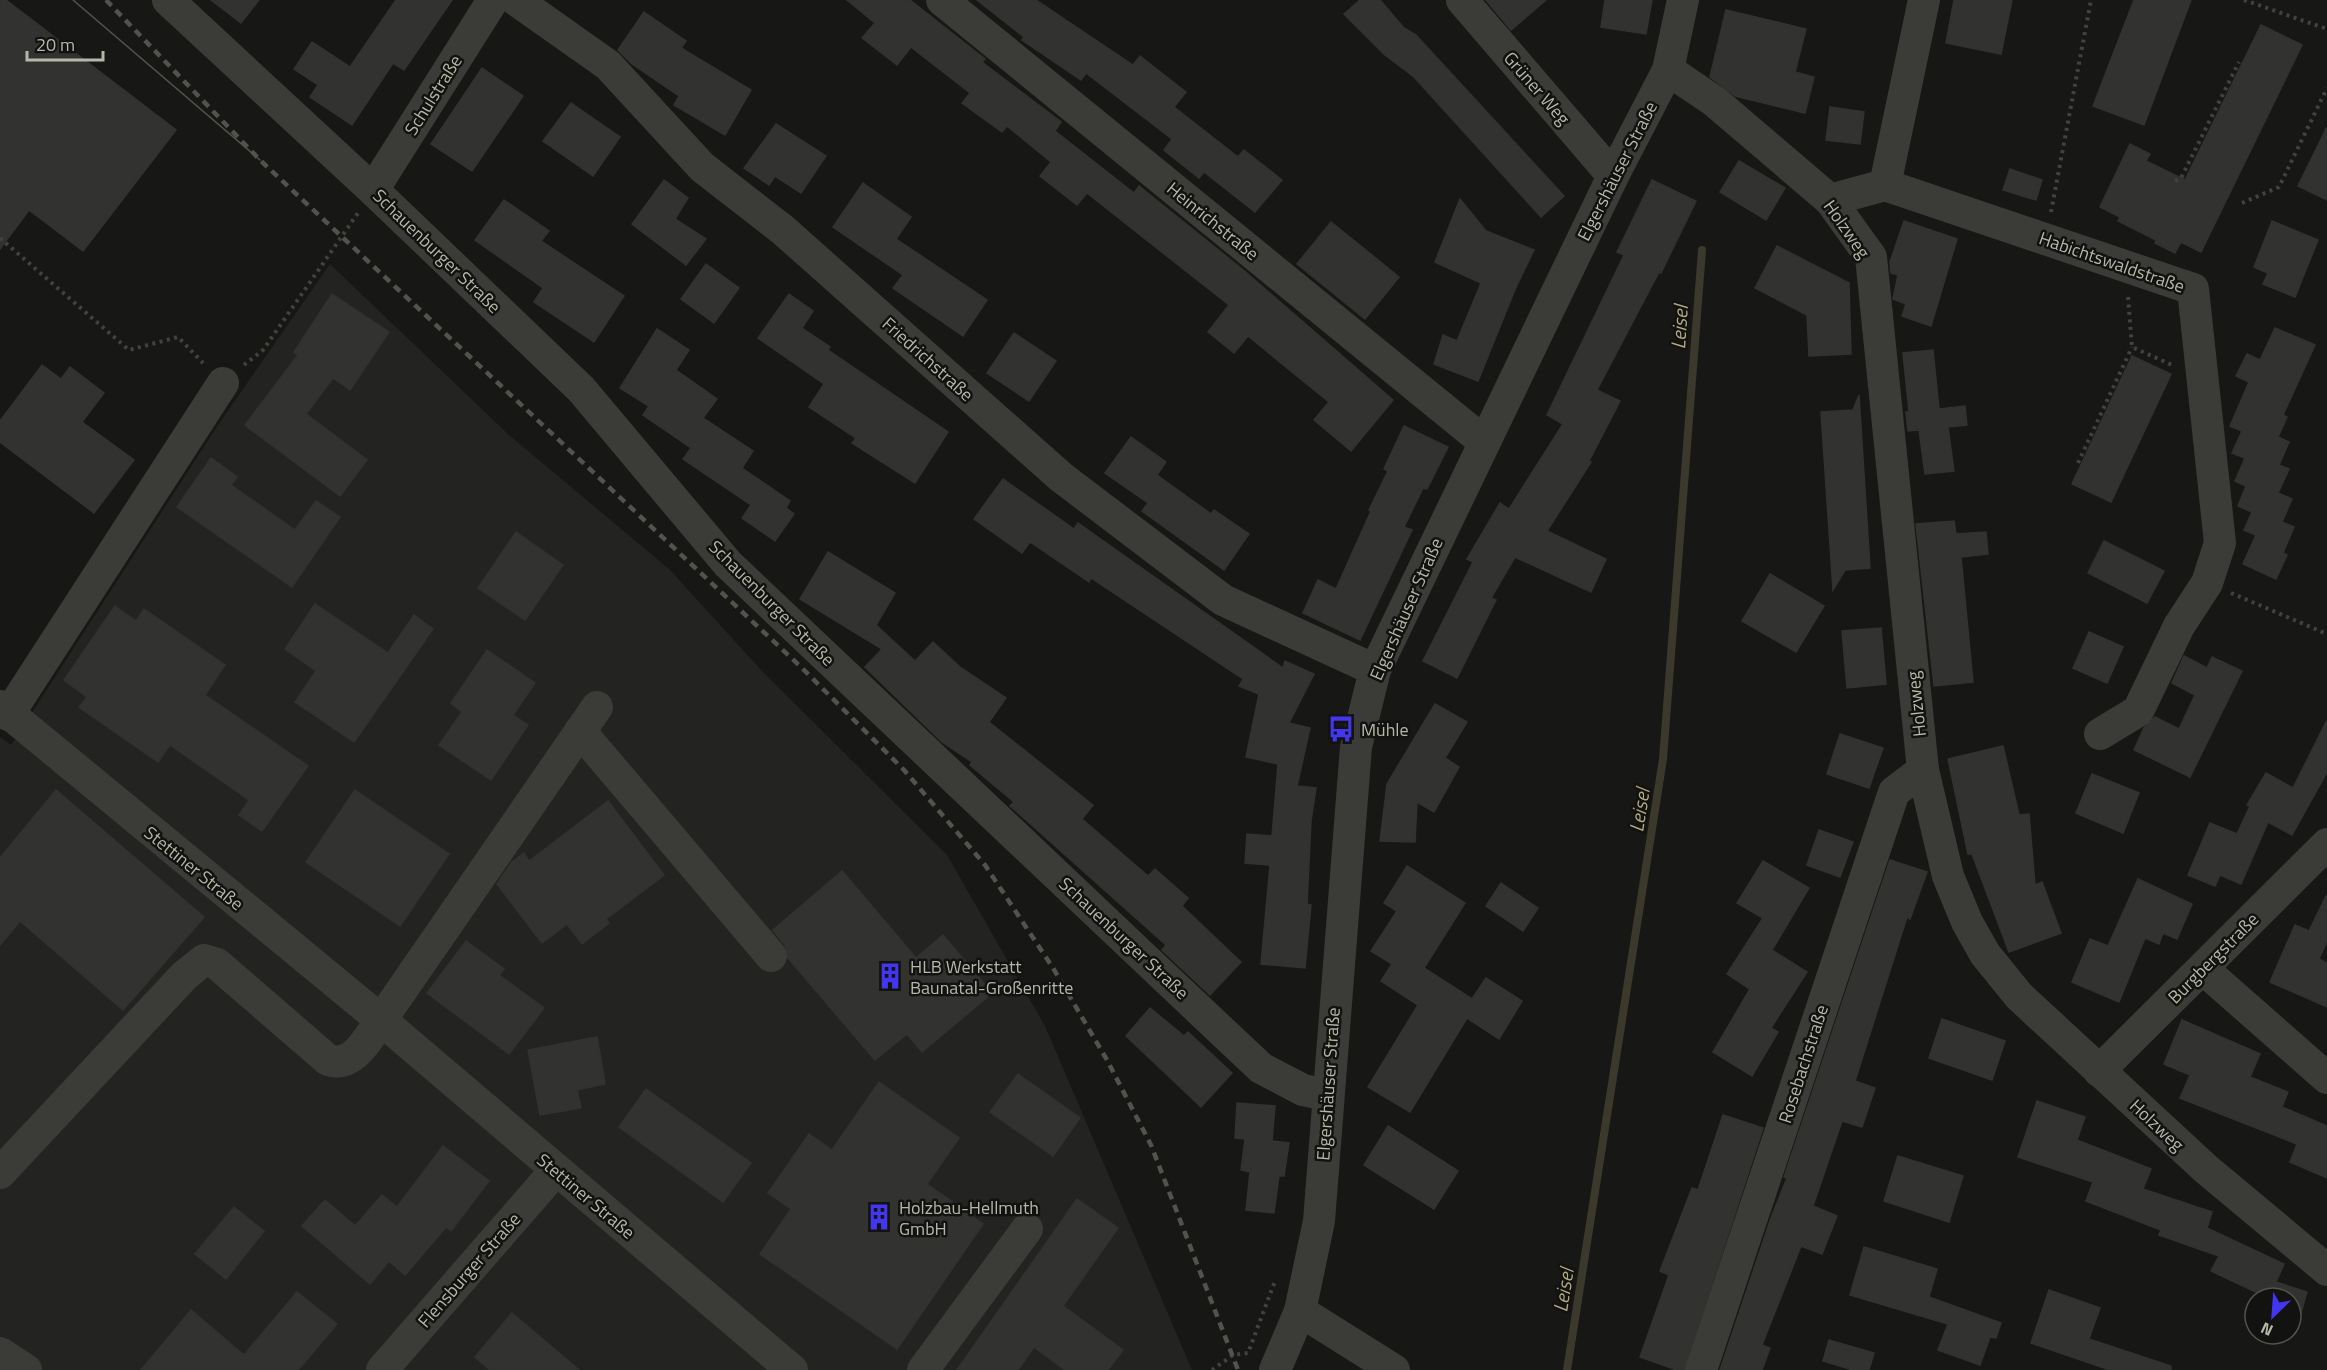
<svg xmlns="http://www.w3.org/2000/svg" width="2327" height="1370" font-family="'Titillium Web',sans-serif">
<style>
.built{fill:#232422}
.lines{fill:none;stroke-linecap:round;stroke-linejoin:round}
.stream{stroke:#3b392c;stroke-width:8}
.building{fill:#323331;stroke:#323330;stroke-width:1.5}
.path{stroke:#43433d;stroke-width:4;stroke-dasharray:3 4.5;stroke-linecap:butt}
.minor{stroke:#3b3c37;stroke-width:32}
.tram{stroke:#52534c;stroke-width:1.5}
.rail{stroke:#52534c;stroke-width:4.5;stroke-dasharray:8 6;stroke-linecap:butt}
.labels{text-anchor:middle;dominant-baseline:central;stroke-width:5;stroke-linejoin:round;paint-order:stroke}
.street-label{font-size:18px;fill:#b6b7a8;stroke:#121211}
.poi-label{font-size:18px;fill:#b6b7a8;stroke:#121211;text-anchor:start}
.water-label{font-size:20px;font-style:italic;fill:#b2ab7f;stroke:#121211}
</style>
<rect width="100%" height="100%" fill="#171716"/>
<path class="built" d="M330 264 509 435 669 569 762 671 947 855 1045 1026 1192 1370H0V737L11 745 218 425Z"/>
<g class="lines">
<path class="stream" d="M1567 1370 1663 759 1702 250"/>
</g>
<g class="building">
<path d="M0 0H6L176 130 83 251 29 210 0 249Z"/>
<path d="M211 0H259L241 23Z"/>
<path d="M396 0H452L404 70 393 63 352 125 310 97 318 85 294 69 312 42 350 67Z"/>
<path d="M847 0H910L985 59 982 62 1061 122 1055 131 1134 193 1139 186 1242 269 1393 400 1351 451 1314 420 1329 402 1248 336 1234 353 1208 332 1229 305 1087 193 1077 205 1040 176 1051 162 1007 126 1002 132 962 103 970 93 911 47 897 65 862 38 875 23Z"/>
<path d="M977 0H1036L1133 65 1140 56 1186 92 1174 107 1238 157 1244 150 1282 180 1255 212 1204 172 1199 178 1164 150 1172 139 1086 73 1081 80 1022 40 1024 37Z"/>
<path d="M1360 0H1380L1404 28 1416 35 1564 196 1541 217 1414 77 1385 55 1344 14Z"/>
<path d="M1486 0H1546L1511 30Z"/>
<path d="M1605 0H1652L1646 34 1601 27Z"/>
<path d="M1954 0H2012L2001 54 1946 43Z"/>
<path d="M2134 0H2191L2144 125 2093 106Z"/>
<path d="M1726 10 1806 29 1795 72 1814 77 1805 113 1735 96 1710 77Z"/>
<path d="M644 12 686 41 681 48 751 90 725 135 674 105 679 96 632 64 618 50Z"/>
<path d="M2261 25 2302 45 2201 252 2181 242 2175 253 2155 243 2156 240 2118 221 2120 217 2100 207 2130 144 2150 154 2146 161 2185 180Z"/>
<path d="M482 68 523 96 472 171 431 144Z"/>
<path d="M571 103 620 137 593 176 543 141Z"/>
<path d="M1830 107 1864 112 1860 144 1826 140Z"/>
<path d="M776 124 826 156 801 193 775 176 769 185 744 168Z"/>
<path d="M2327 127V200L2298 186Z"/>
<path d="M1739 161 1785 188 1766 220 1720 192Z"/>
<path d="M2010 169 2042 180 2036 200 2003 190Z"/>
<path d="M664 180 688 198 675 219 706 239 686 265 632 224Z"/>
<path d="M1652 180 1696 201 1661 273 1659 272 1597 390 1620 401 1589 461 1591 462 1547 531 1606 559 1591 592 1515 557 1491 598 1496 600 1457 678 1423 661 1473 562 1467 559 1500 503 1509 509 1563 424 1547 415 1624 255 1617 252Z"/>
<path d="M863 183 911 217 896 239 987 300 963 336 893 288 903 275 833 227Z"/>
<path d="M1460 199 1486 231 1534 250 1516 287 1478 381 1434 364 1443 335 1457 341 1481 283 1435 262Z"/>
<path d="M504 200 549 231 541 241 624 296 594 342 534 302 543 288 475 240Z"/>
<path d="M1904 221 1957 239 1931 326 1902 316 1906 304 1893 299 1898 275 1891 273 1890 262Z"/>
<path d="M2272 221 2318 240 2295 297 2263 284 2268 273 2254 267Z"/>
<path d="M1331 222 1399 277 1365 319 1297 264Z"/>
<path d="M1777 246 1849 283 1851 354 1809 356 1807 315 1755 288Z"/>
<path d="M706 264 739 288 714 323 681 299Z"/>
<path d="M332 294 389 332 350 390 333 378 306 414 367 460 340 496 245 425 298 355 294 352Z"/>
<path d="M789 294 813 311 802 328 830 347 828 350 948 432 915 483 852 443 856 438 809 407 824 384 758 338Z"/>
<path d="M2275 328 2315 345 2283 415 2287 417 2278 437 2289 442 2279 465 2289 469 2278 493 2292 499 2282 522 2294 527 2283 553 2287 555 2276 579 2243 564 2256 535 2244 530 2252 512 2238 506 2246 486 2235 481 2245 458 2232 453 2242 431 2230 426 2249 382 2236 376 2247 354 2260 360Z"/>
<path d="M657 329 689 350 676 370 717 399 703 418 753 451 742 468 790 501 786 508 794 514 775 541 742 518 751 505 683 459 691 448 643 415 649 406 620 388Z"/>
<path d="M1014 333 1056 361 1029 401 987 373Z"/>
<path d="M1933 350 1939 409 1965 406 1967 425 1948 427 1954 471 1925 474 1919 430 1908 431 1906 412H1909L1903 353Z"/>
<path d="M2132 356 2171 374 2111 502 2072 484Z"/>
<path d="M42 365 61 379 70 367 104 393 82 422 134 460 94 513 0 442V421Z"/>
<path d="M1859 395 1870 568 1845 570 1833 590 1821 412 1853 410Z"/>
<path d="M1404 426 1448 447 1427 489 1423 488 1404 527 1412 530 1360 640 1303 613 1318 580 1336 589 1371 511 1369 510 1388 471 1384 469Z"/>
<path d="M1131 437 1166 462 1157 475 1211 514 1214 510 1249 534 1224 570 1142 511 1148 503 1105 473Z"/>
<path d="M211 458 237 477 231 485 295 530 316 501 340 517 292 587 177 507Z"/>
<path d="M1003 479 1074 529 1078 523 1283 668 1285 661 1314 674 1289 723 1310 728 1297 786 1316 788 1311 821 1307 904 1311 905 1305 968 1261 964 1270 865 1245 863 1247 834 1272 836 1278 764 1246 757 1259 694 1239 686 1243 679 1091 578 1089 582 1030 542 1022 553 974 519Z"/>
<path d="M1954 521 1956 534 1986 532 1988 554 1961 557 1973 682 1934 686 1916 524Z"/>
<path d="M516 532 563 565 525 620 478 588Z"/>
<path d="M2104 541 2164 571 2147 603 2088 573Z"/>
<path d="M828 552 895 593 876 625 915 661 933 642 960 667 1006 698 989 722 1093 805 1082 819 1148 876 1155 869 1188 898 1182 906 1241 962 1210 995 1162 950 1166 945 1015 810 1010 806 1014 802 970 765 972 762 942 742 865 667 882 649 800 599Z"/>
<path d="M1770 574 1824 606 1796 652 1742 621Z"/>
<path d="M315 604 388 653 414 615 433 629 354 742 295 702 316 671 285 649Z"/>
<path d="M115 606 136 621 144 609 225 665 205 695 308 766 262 831 239 815 249 800 170 745 158 762 79 707 87 697 64 680Z"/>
<path d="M1881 628 1886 684 1847 688 1842 631Z"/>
<path d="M2089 632 2123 647 2107 683 2073 668Z"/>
<path d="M487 650 535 683 513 715 528 725 491 780 439 745 462 712 451 703Z"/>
<path d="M2184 656 2207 668 2212 657 2242 671 2190 777 2134 750 2144 728 2155 717 2179 729 2195 695 2172 683Z"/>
<path d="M1435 704 1467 722 1445 758 1459 767 1434 812 1417 802 1415 842 1380 841 1387 784Z"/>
<path d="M2327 720V772L2292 835 2268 822 2241 884 2220 875 2215 886 2188 875 2210 823 2237 834 2250 806 2247 805 2266 773 2293 788Z"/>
<path d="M1840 734 1883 748 1869 788 1827 774Z"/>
<path d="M2003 746 2019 815 2029 814 2035 885 2042 882 2061 933 2009 952 1972 854H1968L1948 759Z"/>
<path d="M2092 774 2139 793 2123 833 2076 813Z"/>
<path d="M56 790 204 917 123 1010 20 921 0 945V858Z"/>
<path d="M355 790 449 854 400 926 306 862Z"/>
<path d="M608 801 664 875 606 919 609 923 582 944 567 924 542 943 497 884 512 862 524 853 529 861Z"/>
<path d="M1819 830 1853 842 1840 877 1807 865Z"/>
<path d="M1890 860 1927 872 1910 919 1907 917 1855 1081 1875 1088 1862 1127 1842 1121 1813 1206 1837 1216 1822 1254 1801 1246 1762 1345 1770 1348 1762 1370H1720L1771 1218 1787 1178 1784 1177Z"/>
<path d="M1763 861 1809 888 1772 950 1807 972 1771 1028 1778 1032 1752 1076 1713 1052 1750 989 1727 974 1763 918 1737 903Z"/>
<path d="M1407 866 1465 903 1424 968 1472 999 1486 978 1522 1001 1499 1039 1467 1018 1410 1112 1368 1087 1418 1005 1381 981 1392 964 1371 951 1397 911 1384 903Z"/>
<path d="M842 871 916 958 943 935 992 993 922 1052 907 1034 875 1060 788 958 785 945 773 930Z"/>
<path d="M2138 879 2192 904 2177 939 2163 933 2159 944 2145 938 2119 1002 2072 982 2090 939 2108 946Z"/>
<path d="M1501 883 1538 908 1523 931 1486 906Z"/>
<path d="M2327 894V941L2319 959 2327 963V1007L2270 982 2295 925 2309 931Z"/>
<path d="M466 941 504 969 499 975 544 1008 509 1054 427 993Z"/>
<path d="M1150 1008 1184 1036 1188 1032 1232 1073 1201 1107 1126 1036Z"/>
<path d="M1942 1019 2005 1041 1992 1080 1929 1058Z"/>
<path d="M2182 1020 2260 1054 2250 1077 2288 1092 2282 1107 2327 1126V1178L2290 1162 2297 1144 2180 1098 2190 1075 2164 1064Z"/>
<path d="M597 1037 605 1084 577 1090 581 1108 540 1115 528 1050Z"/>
<path d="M1018 1074 1080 1118 1053 1156 990 1112Z"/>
<path d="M879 1082 959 1138 927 1184 983 1224 897 1349 760 1254 791 1209 768 1193 809 1134 832 1150Z"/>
<path d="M646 1089 751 1163 723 1202 619 1127Z"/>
<path d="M2037 1101 2085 1117 2077 1140 2151 1169 2143 1189 2212 1212 2207 1228 2284 1264 2276 1282 2307 1292 2301 1313 2291 1309V1298H2268L2211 1271 2219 1256 2159 1235 2161 1230 2086 1201 2093 1182 2018 1157Z"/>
<path d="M1237 1103 1275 1106 1272 1141 1289 1143 1284 1176H1279L1274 1213 1246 1210 1250 1172 1241 1170 1245 1139 1235 1138Z"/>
<path d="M1723 1115 1763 1128 1684 1370H1677L1640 1357 1669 1275 1660 1271 1692 1188 1698 1190Z"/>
<path d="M1388 1126 1458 1171 1434 1209 1364 1165Z"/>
<path d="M443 1146 489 1181 451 1231 446 1227 405 1275 389 1261 370 1284 302 1226 325 1200 355 1226 382 1195 397 1207Z"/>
<path d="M1898 1156 1963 1176 1949 1222 1884 1201Z"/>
<path d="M1077 1199 1118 1228 1063 1306 1123 1350 1108 1370H1065L1034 1347 1018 1370H957Z"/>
<path d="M234 1207 264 1231 226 1279 195 1254Z"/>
<path d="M1864 1247 1937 1269 1929 1297 2001 1323 1996 1338 1990 1337 1980 1365 1938 1350 1948 1324 1850 1295Z"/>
<path d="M2049 1290 2100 1308 2089 1339 2171 1366V1370H2110L2031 1343Z"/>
<path d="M297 1292 337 1324 298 1370H141L191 1310 244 1355Z"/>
<path d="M512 1313 579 1370H490L475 1357Z"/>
<path d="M1829 1340 1874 1353 1869 1370H1853L1823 1361Z"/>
</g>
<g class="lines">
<g class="path">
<path d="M2244 0 2327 29"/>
<path d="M2175 181 2181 178 2239 62"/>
<path d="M2242 203 2279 187 2327 88"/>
<path d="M2051 212 2091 0"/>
<path d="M0 238 129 350 178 337 203 363"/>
<path d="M2128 297 2132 347 2172 365"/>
<path d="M244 365 263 350 358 213"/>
<path d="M2078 463 2132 347"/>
<path d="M2231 593 2327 634"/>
<path d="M1212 1370 1233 1355 1248 1353 1275 1281"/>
</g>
<g class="minor">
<path d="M168 0 373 190 581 389 728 564 1157 970 1261 1068 1303 1090 1327 1095"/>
<path d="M516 0 608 65 702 167 783 230 1061 477 1223 600 1375 670"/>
<path d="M942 0 1483 441"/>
<path d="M1462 0 1613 176"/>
<path d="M1924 0 1885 185 2193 289 2220 543 2207 583 2179 626 2138 711 2100 734"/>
<path d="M1668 70 1714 101 1830 200 1871 257 1923 770 1948 876 1967 922 1985 954 2019 996 2206 1169 2327 1270"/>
<path d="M373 190 493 0"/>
<path d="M1830 200 1885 185"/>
<path d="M0 706 381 1020 792 1370"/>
<path d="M8 715 223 383"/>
<path d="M580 731 771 956"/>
<path d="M2203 969 2327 1078"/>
<path d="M2099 1071 2327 844"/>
<path d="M0 1173 185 975 204 960 217 964 328 1060C353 1069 368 1038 381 1020L597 707"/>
<path d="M1300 1311 1394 1370"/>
<path d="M0 1353 26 1370"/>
<path d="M382 1370 555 1171"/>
<path d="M923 1370 1027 1229"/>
<path d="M1275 1370 1300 1311 1319 1221 1356 747 1375 670 1613 176 1668 70 1683 0"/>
<path d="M1701 1370 1894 792 1923 770"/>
</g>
<path class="tram" d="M73 0 260 160"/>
<path class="rail" d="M106 0 260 160 801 667 904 770 985 865 1053 968 1107 1060 1151 1145 1238 1370"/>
</g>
<defs>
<g id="bus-bare" transform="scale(2.07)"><path d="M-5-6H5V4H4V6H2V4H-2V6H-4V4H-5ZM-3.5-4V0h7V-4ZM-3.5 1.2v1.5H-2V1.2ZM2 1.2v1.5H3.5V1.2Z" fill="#4336ef" stroke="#121211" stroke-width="2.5" paint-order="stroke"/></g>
<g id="building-bare" transform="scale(2.07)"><path d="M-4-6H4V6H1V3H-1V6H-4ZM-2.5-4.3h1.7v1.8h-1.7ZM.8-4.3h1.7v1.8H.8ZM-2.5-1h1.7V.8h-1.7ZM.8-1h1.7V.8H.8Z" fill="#4336ef" stroke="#121211" stroke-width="2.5" paint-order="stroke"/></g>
</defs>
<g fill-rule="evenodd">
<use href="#bus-bare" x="1341" y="729"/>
<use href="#building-bare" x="890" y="976"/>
<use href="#building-bare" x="879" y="1217"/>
</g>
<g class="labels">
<g class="street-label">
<text transform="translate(1537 88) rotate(49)">Grüner Weg</text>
<text transform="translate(433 95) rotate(-58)">Schulstraße</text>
<text transform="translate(1617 171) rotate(-63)">Elgershäuser Straße</text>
<text transform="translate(1213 221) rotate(39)">Heinrichstraße</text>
<text transform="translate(1847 229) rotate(55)">Holzweg</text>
<text transform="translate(437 251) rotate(44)">Schauenburger Straße</text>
<text transform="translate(2112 262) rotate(19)">Habichtswaldstraße</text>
<text transform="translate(928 359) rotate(42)">Friedrichstraße</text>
<text transform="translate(772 603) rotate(45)">Schauenburger Straße</text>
<text transform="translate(1406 609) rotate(-66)">Elgershäuser Straße</text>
<text transform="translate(1916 704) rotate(-96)">Holzweg</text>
<text transform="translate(194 868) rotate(39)">Stettiner Straße</text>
<text transform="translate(1124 938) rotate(43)">Schauenburger Straße</text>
<text transform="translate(2213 958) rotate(-45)">Burgbergstraße</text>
<text transform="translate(1803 1064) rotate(-72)">Rosebachstraße</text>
<text transform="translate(1328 1084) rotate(-86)">Elgershäuser Straße</text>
<text transform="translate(2157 1125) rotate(43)">Holzweg</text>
<text transform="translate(586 1196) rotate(40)">Stettiner Straße</text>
<text transform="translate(469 1270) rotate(-49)">Flensburger Straße</text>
</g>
<g class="poi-label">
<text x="1361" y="729">Mühle</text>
<text x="910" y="966">HLB Werkstatt<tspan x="910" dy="21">Baunatal-Großenritte</tspan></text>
<text x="899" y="1207">Holzbau-Hellmuth<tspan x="899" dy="21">GmbH</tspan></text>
</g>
<g class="water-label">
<text transform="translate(1679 327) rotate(-86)">Leisel</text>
<text transform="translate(1639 810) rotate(-81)">Leisel</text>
<text transform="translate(1563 1290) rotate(-81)">Leisel</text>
</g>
</g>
<g transform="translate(2273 1316) rotate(205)"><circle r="28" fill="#121211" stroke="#54544d" stroke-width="1.5"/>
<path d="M0-4.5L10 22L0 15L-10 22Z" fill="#4336ef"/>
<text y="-9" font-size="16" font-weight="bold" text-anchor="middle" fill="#b6b7a8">N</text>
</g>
<path d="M27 51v9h76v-9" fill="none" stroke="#b6b7a8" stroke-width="3"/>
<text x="36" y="51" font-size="18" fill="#b6b7a8" stroke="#121211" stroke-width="4.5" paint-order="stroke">20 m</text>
</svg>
